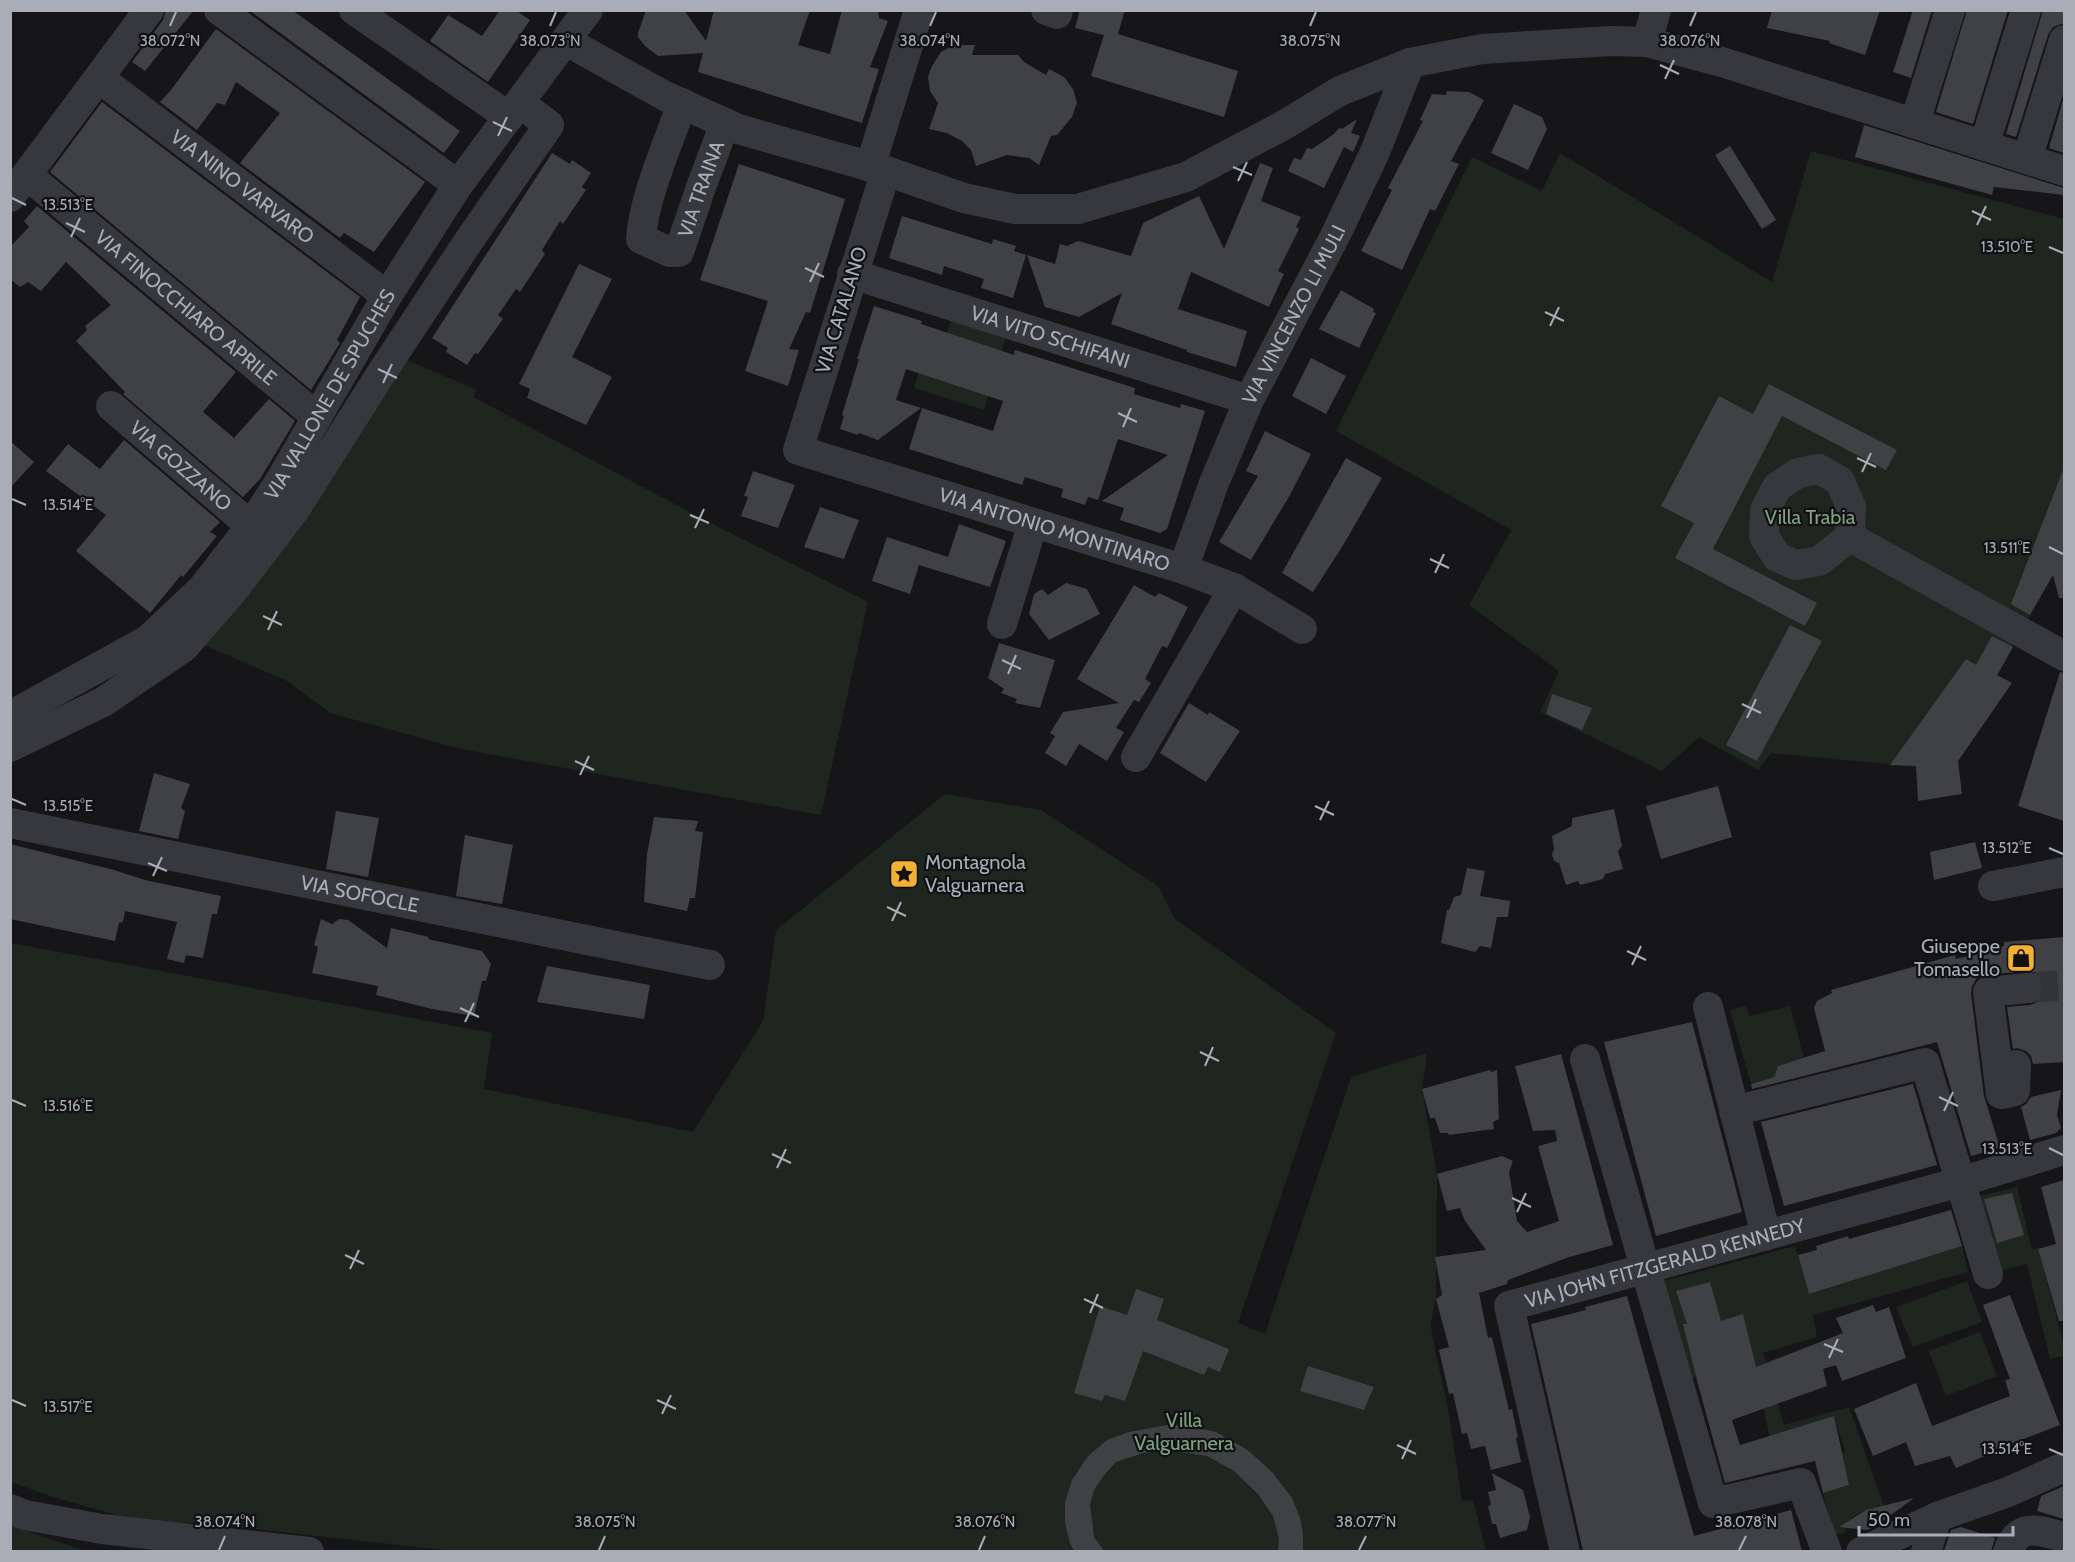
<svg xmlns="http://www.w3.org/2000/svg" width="2075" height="1562" font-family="Cabin,sans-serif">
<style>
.green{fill:#1e261f}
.building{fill:#404145}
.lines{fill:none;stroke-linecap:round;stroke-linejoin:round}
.minor-tunnel{stroke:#333438;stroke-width:30;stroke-dasharray:30 15;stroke-linecap:butt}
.minor{stroke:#37383d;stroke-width:30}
.ticks{fill:none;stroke:#a8adb8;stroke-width:2}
.labels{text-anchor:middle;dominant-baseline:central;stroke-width:4.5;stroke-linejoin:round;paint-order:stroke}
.street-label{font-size:20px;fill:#a8adb8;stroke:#111113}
.park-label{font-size:20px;fill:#7fa381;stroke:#111113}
.poi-label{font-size:20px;fill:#a8adb8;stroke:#111113;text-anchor:start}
.ticks-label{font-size:15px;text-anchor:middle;fill:#a8adb8;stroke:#111113;stroke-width:4.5;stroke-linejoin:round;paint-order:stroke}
</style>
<rect width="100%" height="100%" fill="#161618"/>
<g class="green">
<path d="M1811 151 2064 219V519L2038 586 2044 590 1997 676 1920 767 1771 753 1758 770 1699 737 1662 771 1540 712 1559 671 1469 605 1511 530 1336 431 1472 157 1542 191 1560 153 1772 282Z"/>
<path d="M951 320 1006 337 984 410 914 388 925 352 939 356Z"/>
<path d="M400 357 477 390 473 397 722 529 868 602 821 815 461 749 330 713 287 681 202 644Z"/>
<path d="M945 794 1041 810 1158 886 1174 918 1336 1033 1238 1323 1265 1334 1351 1077 1427 1053 1422 1089 1437 1174 1436 1299 1431 1324 1432 1336 1448 1408 1462 1501 1473 1500 1486 1551H453L218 1525 127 1518 53 1497 11 1482V943L492 1033 484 1089 693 1132 763 1021 776 930Z"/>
<path d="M1746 1006 1750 1016 1790 1006 1804 1058 1778 1066 1774 1077 1751 1084 1730 1010Z"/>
<path d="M2017 1187 2032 1250 2038 1248 2064 1345V1356L2050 1359 2027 1264 2002 1270 1980 1196Z"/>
<path d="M1795 1246 1809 1294 1962 1246 1968 1272 1813 1315 1817 1337 1763 1353 1784 1425 1849 1407 1884 1506C1870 1508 1844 1515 1845 1533L1834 1535 1823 1493 1849 1485 1842 1453 1845 1452 1834 1416 1782 1432 1770 1439 1762 1401 1749 1362 1691 1378 1664 1281Z"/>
<path d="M1967 1281 1982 1322 1913 1347 1896 1307Z"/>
<path d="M1980 1332 1997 1376 1946 1396 1929 1351Z"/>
<path d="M10 1525 85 1551H11Z"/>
</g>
<g class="building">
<path d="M166 10H194L145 71 132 62 163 20Z"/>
<path d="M249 10H292L460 131 444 153Z"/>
<path d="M500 10H515L530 20 488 82 430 41 448 15 482 36Z"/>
<path d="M646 10H684L706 41 714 10H810L798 45 830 54 842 10H878L879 18 888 21 870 67 879 69 862 123 698 72 703 53 658 56 645 46 638 37V33Z"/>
<path d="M1080 10H1125L1118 34 1238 71 1224 117 1091 76 1104 35 1075 28Z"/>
<path d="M1772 10H1880L1865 55 1829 43 1830 41 1767 28Z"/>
<path d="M1913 10H1932L1911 78 1893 72Z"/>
<path d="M1967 10H2008L1973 124 1936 112Z"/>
<path d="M2043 10H2064V23L2053 27 2048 35 2016 137 2006 134Z"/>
<path d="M216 29 425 182 374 252 344 233 340 238 240 163 280 113 236 82 225 105 217 103 197 130 160 102 171 90Z"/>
<path d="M963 45H975L972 55H1018L1024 62 1046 75 1049 69 1064 77 1073 89 1077 103 1072 117 1057 135 1051 136 1039 165 1029 158 1007 155 976 166 971 150 962 141 947 133 929 129 938 103 930 91 928 77 932 66 941 52 950 47Z"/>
<path d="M1447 91 1469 92 1484 100 1451 161 1459 164 1435 211 1430 209 1402 270 1361 251 1392 190 1388 188 1423 121 1420 120 1432 94 1446 95Z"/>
<path d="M2064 96V153L2049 148Z"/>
<path d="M102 102 360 297 337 340 340 343 311 390 50 172Z"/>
<path d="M1514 104 1542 117 1547 129 1528 170 1491 153Z"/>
<path d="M1357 119 1351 133 1360 136 1353 152 1344 147 1324 188 1288 171 1294 158 1301 160 1307 148 1312 149 1334 134 1339 128 1342 129Z"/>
<path d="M1864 125 2064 188V195L1994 187 1992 195 1855 157Z"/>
<path d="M1730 146 1776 220 1762 229 1715 155Z"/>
<path d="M552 153 570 164 572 160 591 173 582 187 586 190 563 224 560 221 542 250 545 254 520 292 516 289 498 315 503 319 478 354 475 353 467 365 446 352 448 348 432 338Z"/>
<path d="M1260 163 1273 168 1261 201 1301 217 1296 227 1299 229 1278 271 1284 274 1269 307 1191 272 1178 309 1247 331 1236 367 1187 352V350L1111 324 1122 293 1079 317 1045 307 1027 255 1055 264 1060 244 1067 246 1078 241 1131 256 1143 223 1199 196 1224 249Z"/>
<path d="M739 164 845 199 810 313 806 312 789 349 799 350 788 386 745 371 768 301 700 280Z"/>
<path d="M37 206 236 372 203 412 234 438 269 399 295 421 260 479 243 497 123 394 125 392 76 341 87 330 85 326 111 305 66 262 41 291 28 282 20 287 10 279V247L29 227 24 221Z"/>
<path d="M902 216 992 244 993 239 1016 246 1014 251 1026 255 1013 298 981 288 984 279 944 266 942 275 889 258Z"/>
<path d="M579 264 612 279 572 357 612 377 586 425 527 398 530 389 519 384Z"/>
<path d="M1341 290 1374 309 1373 312 1376 313 1359 348 1319 329Z"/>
<path d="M874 306 922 321 921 324 1014 355 1015 350 1135 388 1134 394 1180 408 1181 404 1205 411 1167 529 1160 533 1120 520 1124 508 1102 501 1168 455 1118 439 1098 500 1088 497 1085 505 1061 497 1063 489 1025 477 1022 485 909 449 922 408 993 431 1003 401 906 369 896 400 921 408 878 440 859 433 858 435 840 429 844 416 842 415 859 359H857Z"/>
<path d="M1311 358 1346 376 1326 414 1292 396Z"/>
<path d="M1769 384 1897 450 1886 470 1782 416 1713 549 1817 603 1805 626 1675 558 1694 523 1661 506 1719 396 1753 414Z"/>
<path d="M1265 431 1311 454 1290 495 1251 560 1219 542 1258 476 1246 471Z"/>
<path d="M124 440 220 522 210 532 217 536 183 577 181 575 150 613 76 551 106 515 46 471 68 444 100 469Z"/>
<path d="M10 441 34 462 10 488Z"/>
<path d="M1346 458 1382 478 1342 547 1313 592 1282 573Z"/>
<path d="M2063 470 2064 598H2059L2053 575 2030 615 2011 604Z"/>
<path d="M753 471 795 485 778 528 741 516 748 497 744 496Z"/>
<path d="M820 507 859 520 844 559 804 547Z"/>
<path d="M959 524 1006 541 990 587 919 565 910 594 872 581 887 537 948 557Z"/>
<path d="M1066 583 1087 589 1100 614 1049 640 1029 614 1034 594 1042 589 1048 595Z"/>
<path d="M1134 585 1155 597 1159 593 1188 607 1167 648 1162 646 1145 679 1151 683 1139 702 1134 700 1116 728 1124 732 1107 761 1079 744 1066 766 1045 753 1055 736 1050 733 1063 712 1119 703 1077 679Z"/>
<path d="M1790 625 1822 641 1757 761 1726 745Z"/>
<path d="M1992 636 2013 647 1997 675 2012 683 1958 761 1962 794 1918 801 1916 766 1890 765 1966 659 1976 665Z"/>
<path d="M999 643 1055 660 1040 708 1015 703 1017 699 1001 693 1004 689 988 678Z"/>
<path d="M2060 672 2064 673V821L2018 806Z"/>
<path d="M1552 694 1592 708 1582 730 1546 714Z"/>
<path d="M1189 703 1208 715 1209 712 1240 731 1206 782 1160 753Z"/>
<path d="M154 773 190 784 181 808 185 811 178 839 139 831Z"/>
<path d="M1718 786 1732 837 1661 859 1646 806Z"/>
<path d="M1614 809 1622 846 1618 851 1623 869 1605 874 1603 879 1580 885 1578 881 1566 885 1559 863 1554 861 1552 854 1554 849 1552 836 1572 826V818Z"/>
<path d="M336 811 379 818 368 877 326 869Z"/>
<path d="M654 817 698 821 695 831 703 832 695 898H690L687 911 644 902 647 854Z"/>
<path d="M465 835 513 845 502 904 456 896Z"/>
<path d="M1975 842 1982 868 1934 880 1930 852Z"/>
<path d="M10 844 114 870 145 880 221 896 217 914H212L203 958 186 955 184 963 167 959 177 922 125 911 123 922 119 923 115 941 10 919Z"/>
<path d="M1467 868 1485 871 1480 896 1510 901 1508 917H1497L1491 948 1480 946 1475 952 1441 943 1447 910H1449L1454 897 1461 895Z"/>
<path d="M321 919 332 924 339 919 348 920 387 948 391 928 429 937 428 939 482 951 491 964 486 981H482L474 1016 432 1009 376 995 378 986 312 973 318 947 314 945Z"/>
<path d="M2064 937V1062L2033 1064 2031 1056 2026 1051 2017 1048 2013 1049 2007 1007 2030 1005 2038 1002 2044 995 2045 987 2042 978 2035 972 2026 971 1986 975 1977 978 1972 986 1971 994 1984 1096 2000 1148 1971 1156 1937 1042 1752 1089 1751 1084 1774 1077 1778 1066 1825 1051 1814 1008 1817 1001 1832 993 1831 990 1955 955 1956 959 2004 946V942Z"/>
<path d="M547 966 650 985 644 1019 537 1002Z"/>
<path d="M1692 1022 1742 1212 1656 1236 1604 1042Z"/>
<path d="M1561 1054 1613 1245 1569 1257 1508 1280 1507 1284 1479 1293 1488 1338 1492 1337 1509 1410 1512 1409 1518 1437 1516 1438 1521 1462 1491 1470 1485 1446 1471 1449 1467 1433 1462 1434 1453 1393 1449 1394 1439 1350 1449 1347 1436 1299 1442 1295 1435 1257 1486 1250 1465 1221 1460 1208 1447 1211 1437 1174 1502 1156 1513 1161 1509 1172 1517 1221 1527 1232 1559 1221 1538 1146 1557 1141 1555 1130 1533 1131 1515 1066Z"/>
<path d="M1490 1070 1491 1072 1497 1070 1499 1119 1493 1122 1494 1129 1449 1135 1448 1133H1440L1435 1118H1430L1422 1089Z"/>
<path d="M1913 1084 1937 1165 1784 1206 1761 1122Z"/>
<path d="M2061 1090 2057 1115 2061 1128 2056 1133 2030 1140 2021 1107 2026 1104 2031 1097Z"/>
<path d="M2064 1180V1321H2059L2038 1249 2056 1244 2041 1187Z"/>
<path d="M2012 1193 2024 1235 1997 1243 1984 1199Z"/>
<path d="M1951 1210 1962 1246 1809 1294 1798 1255 1817 1250 1816 1246 1848 1236 1849 1239Z"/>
<path d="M1710 1282 1721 1321 1743 1314 1756 1367 1843 1333 1836 1318 1873 1305 1876 1312 1889 1307 1906 1358 1842 1381 1836 1365 1823 1369 1827 1386 1732 1420 1740 1445 1834 1416 1849 1485 1823 1493 1815 1461 1725 1483 1698 1384 1683 1324H1687L1676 1291Z"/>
<path d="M1136 1289 1164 1299 1157 1320 1229 1349 1220 1372 1208 1367 1204 1375 1143 1351 1125 1401 1105 1395 1102 1401 1074 1393 1100 1306 1127 1315Z"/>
<path d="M2010 1295 2060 1425 1984 1454 1985 1456 1956 1468 1950 1456 1915 1466 1906 1442 1873 1456 1854 1409 1916 1383 1932 1426 2010 1396 2005 1380 2010 1379 1983 1305Z"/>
<path d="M1627 1296 1694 1536 1791 1510 1802 1551H1583L1531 1324 1586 1310 1585 1307Z"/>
<path d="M1308 1366 1374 1387 1364 1410 1300 1391Z"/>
<path d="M1167 1425H1182L1216 1432 1246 1449 1259 1460 1272 1472 1292 1498 1300 1518 1303 1533V1551H1278L1279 1538 1273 1516 1258 1494 1234 1471 1207 1456 1168 1450 1143 1453 1116 1462 1105 1474 1094 1490 1090 1505 1094 1537 1104 1551H1074L1070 1543 1065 1523V1502L1072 1480 1088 1456 1107 1440 1129 1432Z"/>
<path d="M1492 1473 1523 1490 1530 1517 1527 1530 1500 1538 1496 1524H1492L1488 1506 1491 1505 1488 1492 1496 1490Z"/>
<path d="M2064 1486V1519L2037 1511 2041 1496Z"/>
<path d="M1914 1498 1876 1526 1867 1530 1839 1527 1866 1510Z"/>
<path d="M1961 1527 1995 1538 1991 1551H1944L1951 1530Z"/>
</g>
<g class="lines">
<path class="minor-tunnel" d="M2028 988 2064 985"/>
<g class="minor">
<path d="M219 10 458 185"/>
<path d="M354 10 509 117"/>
<path d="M1046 10 1057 14 1058 10"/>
<path d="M566 41 665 96 738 129 886 171 964 198 1015 209H1078L1186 177 1284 125 1340 91 1410 63 1482 49 1610 41 1647 42 1725 63 2064 171"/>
<path d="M1647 42 1656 10"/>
<path id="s1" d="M99 78 387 296"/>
<path id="s2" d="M682 103C668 145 644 196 641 239L670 252H679L700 190 725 123"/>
<path d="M1915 122 1950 10"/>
<path d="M1984 146 2026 10"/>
<path d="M2027 159 2064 40"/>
<path d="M870 167 919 10"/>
<path id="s3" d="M886 171 798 450 1183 569 1234 588 1302 629"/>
<path id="s4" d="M27 175 317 417"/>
<path d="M10 197 149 10"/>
<path id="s5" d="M852 274 1249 400"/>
<path id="s6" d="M111 406 251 526"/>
<path d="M1819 469 1840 481 1851 507 1850 537 1819 561 1796 565 1777 557 1764 536 1765 510 1777 487 1798 473Z"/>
<path d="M1850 537 2064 656"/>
<path id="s7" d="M1183 569 1214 483 1249 400 1336 234 1375 152 1410 63"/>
<path d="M1002 624 1033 523"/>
<path id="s8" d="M10 716 148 640 202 589 251 526 280 481 387 296 458 185 588 10"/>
<path d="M10 747 103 702 184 647 232 592 294 511 384 369 470 239 549 125 520 103"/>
<path d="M1136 757 1234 588"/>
<path id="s9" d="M10 823 710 965"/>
<path d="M1993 886 2064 872"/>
<path d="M1708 1007 1766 1235"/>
<path d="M1585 1059 1713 1503 1801 1483 1827 1552"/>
<path d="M2016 1065 2015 1091 2001 1094 1988 992 2028 988"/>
<path d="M1734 1111 1925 1063 1988 1274"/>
<path d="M10 1509 25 1515 102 1529 309 1552"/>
<path id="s10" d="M1565 1552 1509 1306 1960 1182 2064 1150"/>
<path d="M1861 1552 1937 1517 2008 1492 2064 1467"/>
<path d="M1926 1552 1937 1517"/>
<path d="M2008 1552C2018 1521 2040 1531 2064 1537"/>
</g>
</g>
<path class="ticks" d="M170 26 176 12M550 26 556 12M930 26 936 12M1310 26 1316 12M1690 26 1696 12M1660 65 1679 74M1665 79 1674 60M493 122 512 131M498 136 507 117M1233 167 1252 175M1238 181 1247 162M12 198 26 205M1972 211 1991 220M66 223 85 232M1977 225 1986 206M71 237 80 218M2049 247 2063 253M805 268 824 277M810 282 819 263M1545 312 1564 321M1550 326 1559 307M378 369 397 378M383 383 392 364M1118 413 1137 422M1123 427 1131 408M1857 458 1876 467M1862 472 1871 453M12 499 26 505M690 515 709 523M695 528 704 509M2049 547 2063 554M1430 559 1449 568M1435 573 1444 554M263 616 282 625M268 630 277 611M1002 660 1021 669M1008 674 1016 655M1742 704 1761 713M1747 718 1756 699M575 761 594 770M580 775 589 756M12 799 26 805M1315 806 1334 815M1320 820 1329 801M2049 848 2063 854M148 863 167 871M153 876 162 857M887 907 906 916M892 921 901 902M1627 951 1646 960M1632 965 1641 946M460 1008 479 1017M465 1022 474 1003M1200 1052 1219 1061M1205 1066 1213 1047M1939 1097 1958 1106M12 1100 26 1106M1944 1111 1953 1092M2049 1148 2063 1155M772 1154 791 1163M777 1168 786 1149M1512 1198 1531 1207M1517 1212 1526 1193M345 1255 364 1264M350 1269 359 1250M1084 1299 1103 1308M1090 1313 1098 1294M1824 1344 1843 1352M1829 1358 1838 1339M12 1400 26 1406M657 1400 676 1409M662 1414 671 1395M1397 1445 1416 1454M2049 1449 2063 1455M1402 1459 1411 1440M219 1550 225 1536M599 1550 605 1536M979 1550 985 1536M1359 1550 1366 1536M1739 1550 1746 1536"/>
<defs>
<g id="sight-square" transform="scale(1.5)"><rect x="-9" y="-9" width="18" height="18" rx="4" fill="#f2b134" stroke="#111113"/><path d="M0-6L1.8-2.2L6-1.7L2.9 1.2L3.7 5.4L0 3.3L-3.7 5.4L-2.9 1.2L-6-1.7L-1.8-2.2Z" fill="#111"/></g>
<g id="shop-square" transform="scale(1.5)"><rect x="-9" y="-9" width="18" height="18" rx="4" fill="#f2b134" stroke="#111113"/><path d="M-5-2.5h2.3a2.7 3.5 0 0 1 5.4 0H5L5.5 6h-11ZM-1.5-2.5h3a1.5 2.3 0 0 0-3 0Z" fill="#111"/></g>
</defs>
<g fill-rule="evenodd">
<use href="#sight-square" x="904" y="874"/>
<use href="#shop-square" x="2021" y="958"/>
</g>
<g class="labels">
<g class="street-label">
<text stroke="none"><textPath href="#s1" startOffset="180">VIA NINO VARVARO</textPath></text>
<text stroke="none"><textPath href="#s2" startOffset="250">VIA TRAINA</textPath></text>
<text stroke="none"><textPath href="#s4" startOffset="207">VIA FINOCCHIARO APRILE</textPath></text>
<text transform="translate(841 310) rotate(-73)">VIA CATALANO</text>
<text stroke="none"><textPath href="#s7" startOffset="278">VIA VINCENZO LI MULI</textPath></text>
<text stroke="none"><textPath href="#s5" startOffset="208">VIA VITO SCHIFANI</textPath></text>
<text stroke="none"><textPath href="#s8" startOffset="465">VIA VALLONE DE SPUCHES</textPath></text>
<text stroke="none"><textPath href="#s6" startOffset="92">VIA GOZZANO</textPath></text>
<text stroke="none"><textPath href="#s3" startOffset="561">VIA ANTONIO MONTINARO</textPath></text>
<text stroke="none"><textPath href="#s9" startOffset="357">VIA SOFOCLE</textPath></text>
<text stroke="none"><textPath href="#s10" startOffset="414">VIA JOHN FITZGERALD KENNEDY</textPath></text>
</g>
<g class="park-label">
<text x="1810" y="517">Villa Trabia</text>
<text x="1184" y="1420">Villa<tspan x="1184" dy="23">Valguarnera</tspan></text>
</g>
<g class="poi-label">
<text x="925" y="862">Montagnola<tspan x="925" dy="23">Valguarnera</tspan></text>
<text x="2000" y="946" text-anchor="end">Giuseppe<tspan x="2000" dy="23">Tomasello</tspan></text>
</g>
</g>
<g class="ticks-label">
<text x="170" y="46">38.072°N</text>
<text x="550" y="46">38.073°N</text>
<text x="930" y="46">38.074°N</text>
<text x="1310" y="46">38.075°N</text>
<text x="1690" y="46">38.076°N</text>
<text x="68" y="210">13.513°E</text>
<text x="2007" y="252">13.510°E</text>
<text x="68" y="510">13.514°E</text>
<text x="2007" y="553">13.511°E</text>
<text x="68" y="811">13.515°E</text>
<text x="2007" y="853">13.512°E</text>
<text x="68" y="1111">13.516°E</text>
<text x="2007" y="1154">13.513°E</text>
<text x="68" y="1412">13.517°E</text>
<text x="2007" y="1454">13.514°E</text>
<text x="225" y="1527">38.074°N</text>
<text x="605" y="1527">38.075°N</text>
<text x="985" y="1527">38.076°N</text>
<text x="1366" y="1527">38.077°N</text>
<text x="1746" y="1527">38.078°N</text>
</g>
<rect width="2075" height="1562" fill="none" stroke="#a8adb8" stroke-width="24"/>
<path d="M1859 1526v9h154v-9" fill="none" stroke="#a8adb8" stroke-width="3"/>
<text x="1868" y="1526" font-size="18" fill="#a8adb8" stroke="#111113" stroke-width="4.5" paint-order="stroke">50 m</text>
</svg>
